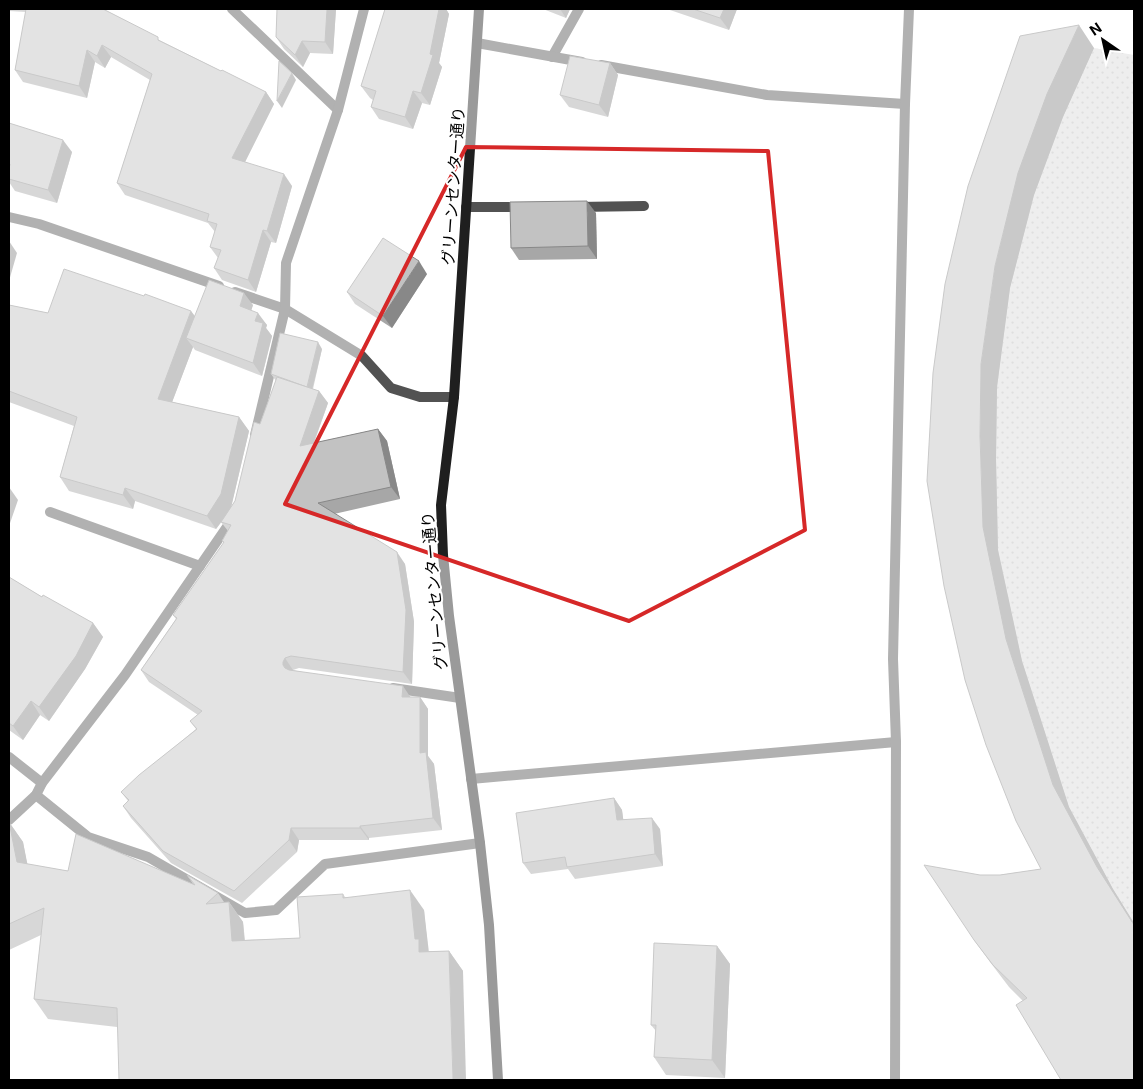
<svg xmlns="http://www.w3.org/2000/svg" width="1143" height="1089" font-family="Inter,'Noto Sans JP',sans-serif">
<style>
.grass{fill:url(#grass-dots)}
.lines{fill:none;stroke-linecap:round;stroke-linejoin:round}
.lane{stroke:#525252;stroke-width:10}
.street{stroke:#525252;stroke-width:10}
.secondary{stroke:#1f1f1f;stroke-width:10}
.wall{fill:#a7a7a7}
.shaded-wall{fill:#888}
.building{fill:#c2c2c2;stroke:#888}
.marked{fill:none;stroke:#d62828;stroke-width:4;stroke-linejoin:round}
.labels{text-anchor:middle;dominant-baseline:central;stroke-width:4;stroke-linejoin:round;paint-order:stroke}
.street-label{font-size:16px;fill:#000;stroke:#fff}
</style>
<defs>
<pattern id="grass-dots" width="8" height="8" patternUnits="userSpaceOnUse" patternTransform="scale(1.25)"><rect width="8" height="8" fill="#d9d9d9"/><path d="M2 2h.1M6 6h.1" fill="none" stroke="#b8b8b8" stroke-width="1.8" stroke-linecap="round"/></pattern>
</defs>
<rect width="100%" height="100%" fill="#fff"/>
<path class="grass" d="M1094 48 1134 55V923L1113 889 1069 807 1022 661 998 550 996 459 997 387 1010 288 1034 195 1063 117Z"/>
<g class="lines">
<g class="lane">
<path d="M232 9 338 110"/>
<path d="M552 57 579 9"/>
<path d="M466 207H523"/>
<path d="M577 207 644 206"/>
<path d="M50 512 200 566"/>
<path d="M393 688 460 698"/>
<path d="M9 757 42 783"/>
<path d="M36 795 88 837 148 857 245 913 276 910 325 864 480 843"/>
</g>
<g class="street">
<path d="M477 43 582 62"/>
<path d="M601 65 767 95 905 104"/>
<path d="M9 217 39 224 219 286"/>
<path d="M235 292 285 309 362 356 391 388 420 397H454"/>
<path d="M255 435 285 309 286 263 338 110 364 9"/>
<path d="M471 779 896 742"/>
<path d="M9 820 36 795 42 783 125 675 233 518"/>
<path d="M895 1080 896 742 893 659 905 104 909 9"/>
</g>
<path class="secondary" d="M479 9 454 397 441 505 443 555 449 616 480 843 489 925 498 1080"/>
</g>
<g class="wall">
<path d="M9 9H103L161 41 221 71 266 92 274 104 245 162 292 186 276 243 271 242 256 292 222 280 214 268 218 258 210 247 215 232 208 223 125 195 117 183 150 80 111 57 105 68 95 62 87 98 23 82 15 70 26 12 9 11Z"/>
<path d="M336 9 333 54 310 53 303 67 284 49 276 37Z"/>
<path d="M385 9H446L449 14 439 63 442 67 430 105 422 103 413 129 379 119 371 107 373 100 370 98 361 86Z"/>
<path d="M543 9H570L566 18Z"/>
<path d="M667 9H737L729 30Z"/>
<path d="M1020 36 1094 48 1063 117 1034 195 1010 288 997 387 996 459 998 550 1022 661 1069 807 1113 889 1134 923 1023 1001 1009 987 990 962 974 940 980 875H1000L1041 869 965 680Z"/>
<path d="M610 63 618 75 608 117 569 107 560 95Z"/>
<path d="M9 123 72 152 57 203 15 191 9 182Z"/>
<path d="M596 213 597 259 519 260 511 248Z"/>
<path d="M427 274 392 328 355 304 347 292Z"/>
<path d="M9 305 48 313 195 316 253 305 251 310 267 325 266 328 272 336 262 376 195 350 193 347 172 402 239 417 249 431 231 507 235 501 260 424 276 381 271 374 322 349 313 389 319 391 328 403 314 443 378 429 387 441 400 499 334 514 405 564 414 622 412 684 299 668 293 670 411 697H420L428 709V756L434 764 442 830 369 838V840H299L297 852 242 903 171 863 131 818 123 806 128 801 121 792 196 729 190 721 198 715 149 682 141 670 176 619 173 615 224 543 222 541 228 531 221 522 223 520 216 529 135 501 133 509 69 491 60 477 74 426 9 402Z"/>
<path d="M9 577 42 597 93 623 103 637 85 669 49 721 40 715 23 740 9 730Z"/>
<path d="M614 798 622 810 623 820 660 829 663 866 575 879 568 869 531 874 523 863Z"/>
<path d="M9 822 23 842 27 864 68 871 193 884 187 875 218 893 224 902H229L243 922 245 940 300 938 343 894 345 897 424 910 428 951H449L463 971 117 1027 48 1019 34 999 41 935 9 950Z"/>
<path d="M717 946 730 964 725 1078 666 1075 654 1057 656 1031 651 1025Z"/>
</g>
<g class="shaded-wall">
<path d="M327 9H336L333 54 325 42Z"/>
<path d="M439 9H446L449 14 439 63 442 67 430 105 421 93Z"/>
<path d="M560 9H570L566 18Z"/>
<path d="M724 9H737L729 30 720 18Z"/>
<path d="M1079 25 1094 48 1063 117 1034 195 1010 288 997 387 996 459 998 550 1022 661 1069 807 1113 889 1134 923V925L1097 867 1053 785 1006 639 983 527 980 436 981 364 995 266 1018 173 1047 94Z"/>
<path d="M302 41 310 53 303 67 295 55Z"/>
<path d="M102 45 111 57 105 68 97 56Z"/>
<path d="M87 50 95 62 87 98 79 86Z"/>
<path d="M610 63 618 75 608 117 599 105Z"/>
<path d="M292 73 296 80 282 108 277 101Z"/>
<path d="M413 91 422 103 413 129 405 117Z"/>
<path d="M266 92 274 104 241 170 232 158Z"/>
<path d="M63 140 72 152 57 203 48 190Z"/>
<path d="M284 174 292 186 276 243 267 231Z"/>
<path d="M587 201 596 213 597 259 588 246Z"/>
<path d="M263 230 271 242 256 292 248 280Z"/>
<path d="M9 241 17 253 9 281Z"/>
<path d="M419 261 427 274 392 328 383 316Z"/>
<path d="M244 293 253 305 249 318 240 306Z"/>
<path d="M191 311 201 324 186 338 193 347 168 413 158 399Z"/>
<path d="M258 313 267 325 266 328 272 336 262 376 253 363 255 321Z"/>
<path d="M318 342 322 349 311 394 307 388Z"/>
<path d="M319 391 328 403 308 458 300 446Z"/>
<path d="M239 417 249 431 231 508 216 529 207 516Z"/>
<path d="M378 429 387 441 400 499 391 487Z"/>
<path d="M9 487 18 500 9 526Z"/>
<path d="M125 488 135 501 133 509 123 495Z"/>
<path d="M397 552 405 564 414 622 412 684 403 672Z"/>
<path d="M93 623 103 637 85 669 49 721 39 707Z"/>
<path d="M285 658 293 670 292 677 283 665V662Z"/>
<path d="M403 686 411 698 402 697Z"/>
<path d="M420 697 428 709V756L434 764 442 830 433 818 420 753Z"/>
<path d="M31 701 40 715 23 740 13 726Z"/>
<path d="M614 798 622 810 625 832 617 820Z"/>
<path d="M652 818 660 829 663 866 655 854Z"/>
<path d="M9 822 23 842 31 882 17 862Z"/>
<path d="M360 826 369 838V840L360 828Z"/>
<path d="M291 828 299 840 297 852 289 840Z"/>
<path d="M410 890 424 910 429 953 419 952 415 939Z"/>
<path d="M229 902 243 922 246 961 232 941Z"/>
<path d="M717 946 730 964 725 1078 712 1060Z"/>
<path d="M449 951 463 971 466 1080H453Z"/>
</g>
<g class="building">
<path d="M26 9H103L158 37V40L221 71 222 70 266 92 232 158 284 174 267 231 263 230 248 280 214 268 221 250 210 247 217 224 207 221 209 214 117 183 152 74 102 45 97 56 87 50 79 86 15 70Z"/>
<path d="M277 9H327L325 42 302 41 295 55 276 37Z"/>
<path d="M385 9H439L430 54 433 55 421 93 413 91 405 117 371 107 376 91 361 86Z"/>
<path d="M693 9H724L720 18Z"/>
<path d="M1079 25 1047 94 1018 173 995 266 981 364 980 436 983 527 1006 639 1053 785 1097 867 1134 925V1080H1061L1016 1005 1027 998 993 965 974 940 924 865 980 875H1000L1041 869 1016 821 986 745 965 680 944 586 927 481 933 373 945 284 968 186 1020 36Z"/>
<path d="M570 56 610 63 599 105 560 95Z"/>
<path d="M279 61 292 73 277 101Z"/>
<path d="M9 123 63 140 48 190 9 179V169L10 164 9 163Z"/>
<path d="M587 201 588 246 511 248 510 202Z"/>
<path d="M383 238 419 261 383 316 347 292Z"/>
<path d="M64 269 144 296 145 294 191 311 158 399 239 417 221 494 207 516 125 488 123 495 60 477 77 417 9 391V305L48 313Z"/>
<path d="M209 280 244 293 240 306 258 313 255 321 263 323 253 363 186 338Z"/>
<path d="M280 333 318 342 307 387 271 374Z"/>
<path d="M277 377 319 391 300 446 378 429 391 487 318 503 397 552 406 610 403 672 291 656 285 658 283 662V665L285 668 289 670 403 686 402 697H420V753L426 752 433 818 360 826V828H291L289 840 234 891 163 851 123 806 129 800 121 792 139 775 197 729 190 721 202 711 141 670 177 618 173 615 224 542 222 541 231 525 221 522 235 501 254 422 260 424Z"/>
<path d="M9 577 42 597 43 595 93 623 76 656 39 707 31 701 13 726 9 723Z"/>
<path d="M614 798 617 820 652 818 655 854 567 867 565 857 523 863 516 813Z"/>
<path d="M9 822 17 862 68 871 76 834 195 885 187 875 218 893 206 904 229 902 232 941 300 938 297 897 343 894V898L410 890 415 939H419V952L449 951 453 1080H119L117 1008 34 999 44 908 9 924Z"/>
<path d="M654 943 717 946 712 1060 654 1057 656 1025H651Z"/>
</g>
<path d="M0 0H1143V1089H0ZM466 147 768 151 805 530 629 621 285 504Z" fill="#fff" fill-opacity=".55" fill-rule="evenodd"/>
<path class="marked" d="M466 147 768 151 805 530 629 621 285 504Z"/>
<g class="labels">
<g class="street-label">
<text transform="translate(453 186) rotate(-86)">グリーンセンター通り</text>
<text transform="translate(434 591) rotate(-95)">グリーンセンター通り</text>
</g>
</g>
<rect width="1143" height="1089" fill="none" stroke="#000000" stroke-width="20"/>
<g transform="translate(1103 40) rotate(326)" stroke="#ffffff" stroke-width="4" paint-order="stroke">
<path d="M0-4L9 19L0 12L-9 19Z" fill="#000000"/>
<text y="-8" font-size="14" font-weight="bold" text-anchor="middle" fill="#000000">N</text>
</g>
</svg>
